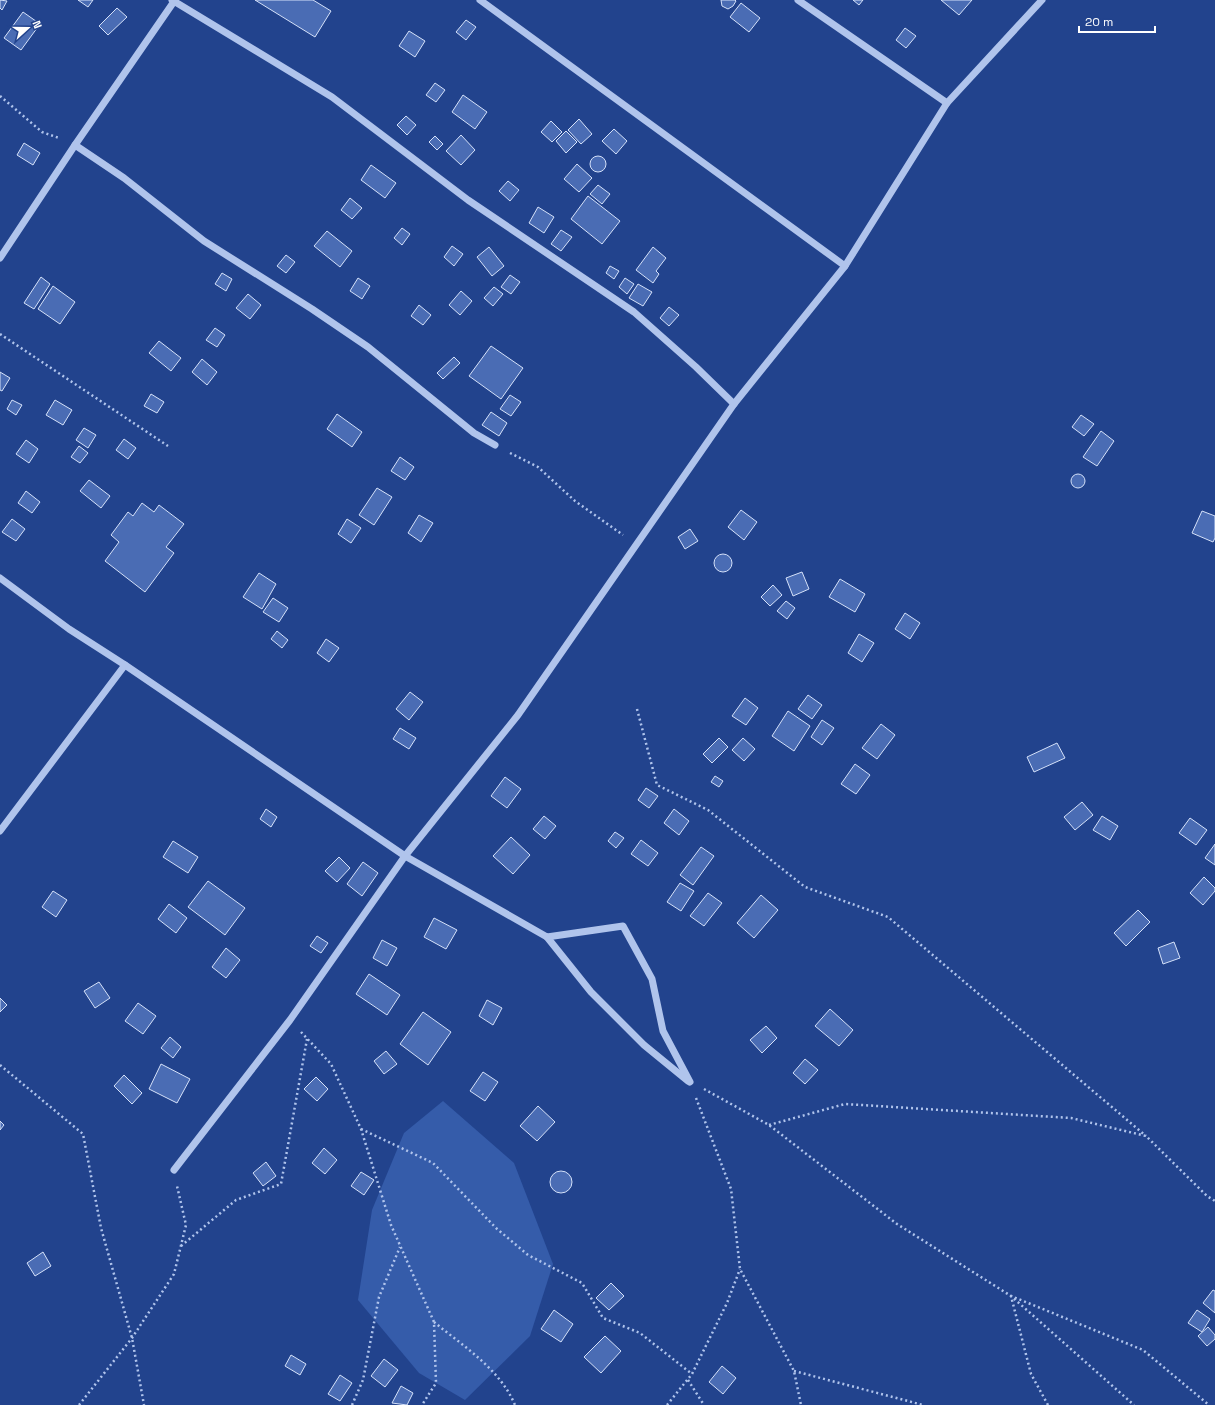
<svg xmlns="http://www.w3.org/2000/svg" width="1215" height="1405" font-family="'Space Grotesk',sans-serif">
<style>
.green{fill:#355caa}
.building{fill:#4a6cb4;stroke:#d5e1f9}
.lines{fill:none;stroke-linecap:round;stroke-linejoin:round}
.path{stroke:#b0c4ec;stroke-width:2.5;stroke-dasharray:2 3;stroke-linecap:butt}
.minor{stroke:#b0c4ec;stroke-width:7}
</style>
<rect width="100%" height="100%" fill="#22438d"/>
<path class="green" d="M443 1101 514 1163 553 1264 530 1336 465 1400 419 1373 358 1300 372 1210 404 1133Z"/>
<g class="building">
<path d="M0 0 7 1 2 10 0 8Z"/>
<path d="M78 0H93L88 7Z"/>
<path d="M255 0H313L331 11 315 37Z"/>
<path d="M721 0H735L736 1 733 6 728 9 722 6Z"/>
<path d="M853 0H863L859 5Z"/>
<path d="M941 0H972L959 15Z"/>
<path d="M741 3 760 18 749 32 730 17Z"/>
<path d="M117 8 127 17 108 35 99 26Z"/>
<path d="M23 12 40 24 21 50 4 38Z"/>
<path d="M466 20 476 27 466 40 456 32Z"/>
<path d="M905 28 916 36 906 48 896 40Z"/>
<path d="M409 31 425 41 415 57 399 46Z"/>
<path d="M435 83 445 90 436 102 426 95Z"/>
<path d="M463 95 487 112 475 129 452 112Z"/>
<path d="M406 116 416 125 407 135 397 125Z"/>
<path d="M579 119 592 134 581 144 568 130Z"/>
<path d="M551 121 562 132 552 142 541 132Z"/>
<path d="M614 129 627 141 616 154 602 141Z"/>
<path d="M566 131 577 142 566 153 556 141Z"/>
<path d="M461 135 475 150 461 165 446 151Z"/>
<path d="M435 136 443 144 437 150 429 142Z"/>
<path d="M24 143 40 153 33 165 17 155Z"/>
<circle cx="598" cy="164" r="8"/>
<path d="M577 164 592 178 579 192 564 179Z"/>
<path d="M371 165 396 183 385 198 361 180Z"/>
<path d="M508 181 519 190 510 201 499 191Z"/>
<path d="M598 185 610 194 602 204 590 194Z"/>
<path d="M588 196 620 221 602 244 571 219Z"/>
<path d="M350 198 362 208 352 219 341 210Z"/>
<path d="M538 207 554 217 544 233 529 223Z"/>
<path d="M402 228 410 234 402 245 394 238Z"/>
<path d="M561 230 572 237 561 251 551 244Z"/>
<path d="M327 231 352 251 340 267 314 246Z"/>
<path d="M452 246 463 254 454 266 444 257Z"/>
<path d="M489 247 504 266 492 276 477 257Z"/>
<path d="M653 247 666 258 656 271 659 274 653 283 636 270Z"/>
<path d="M286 255 295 262 286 273 277 266Z"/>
<path d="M610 266 619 271 614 279 606 273Z"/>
<path d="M222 273 232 279 226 291 215 284Z"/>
<path d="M510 275 520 282 511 294 501 287Z"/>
<path d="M41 277 50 284 34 309 24 303Z"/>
<path d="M358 278 370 286 362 299 350 291Z"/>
<path d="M625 278 634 284 627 294 619 287Z"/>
<path d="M638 284 652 292 643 306 629 298Z"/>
<path d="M53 286 75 302 60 324 38 309Z"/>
<path d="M494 287 503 294 493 306 484 298Z"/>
<path d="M461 291 472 301 460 315 449 305Z"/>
<path d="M248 294 261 305 250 319 236 308Z"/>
<path d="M419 305 431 315 423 325 411 316Z"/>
<path d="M669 307 679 315 669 326 660 318Z"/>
<path d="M215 328 225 335 217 347 206 340Z"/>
<path d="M159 341 181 358 171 371 149 353Z"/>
<path d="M491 346 523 368 501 399 469 376Z"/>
<path d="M454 357 460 363 443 379 437 373Z"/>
<path d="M202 359 217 372 207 385 192 372Z"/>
<path d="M0 372 10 378 2 391 0 390Z"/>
<path d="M151 394 164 402 157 413 144 406Z"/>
<path d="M510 395 521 402 511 416 500 409Z"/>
<path d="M12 400 22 405 16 415 7 409Z"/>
<path d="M55 400 72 410 63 425 46 415Z"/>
<path d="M491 412 507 423 499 436 482 425Z"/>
<path d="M337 414 362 432 352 447 327 429Z"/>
<path d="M1081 415 1094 424 1084 436 1072 427Z"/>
<path d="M84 428 96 435 88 448 76 440Z"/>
<path d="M1101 431 1114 441 1097 466 1083 457Z"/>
<path d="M124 439 136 448 128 459 116 450Z"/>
<path d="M26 440 38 449 29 463 16 454Z"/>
<path d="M79 446 88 453 80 463 71 457Z"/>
<path d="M400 457 414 467 405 480 391 471Z"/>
<circle cx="1078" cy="481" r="7"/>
<path d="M89 480 110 496 101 508 80 491Z"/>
<path d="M377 488 392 497 374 525 359 515Z"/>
<path d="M26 491 40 502 32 513 18 503Z"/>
<path d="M142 503 154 512 159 505 184 524 166 547 174 553 145 592 105 561 119 542 111 535 128 512 133 516Z"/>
<path d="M741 510 757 522 744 540 728 527Z"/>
<path d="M1202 511 1215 516V538L1213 542 1192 533Z"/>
<path d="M419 515 433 523 421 542 408 533Z"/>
<path d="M12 519 25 529 16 541 2 532Z"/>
<path d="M347 519 361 528 351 543 338 534Z"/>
<path d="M690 529 698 541 685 549 678 537Z"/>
<circle cx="723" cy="563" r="9"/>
<path d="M802 572 809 589 793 596 786 578Z"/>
<path d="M259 573 276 584 262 609 243 597Z"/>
<path d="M840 579 865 594 855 612 829 597Z"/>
<path d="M773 585 782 595 770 606 761 597Z"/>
<path d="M273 598 288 608 279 622 263 612Z"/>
<path d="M786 601 795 608 787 619 777 611Z"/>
<path d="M905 613 920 623 910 639 895 629Z"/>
<path d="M277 631 288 640 282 648 271 639Z"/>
<path d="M859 634 874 643 862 662 848 653Z"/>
<path d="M326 639 339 648 329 662 317 653Z"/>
<path d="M410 692 423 702 409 720 396 709Z"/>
<path d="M808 695 822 705 812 719 798 709Z"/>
<path d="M745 698 758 708 746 725 732 716Z"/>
<path d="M788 711 810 726 794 751 772 736Z"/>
<path d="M822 720 834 728 822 745 811 737Z"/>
<path d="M881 724 895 735 877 759 862 748Z"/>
<path d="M400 728 416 738 409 749 393 739Z"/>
<path d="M719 738 728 747 712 763 703 754Z"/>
<path d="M743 738 755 749 744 761 732 750Z"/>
<path d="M1057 743 1065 758 1034 772 1027 757Z"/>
<path d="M855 764 870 775 856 794 841 784Z"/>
<path d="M715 776 723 781 719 787 711 782Z"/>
<path d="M505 777 521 789 507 808 491 796Z"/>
<path d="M646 788 658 796 649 808 638 800Z"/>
<path d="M1082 802 1093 815 1075 830 1064 817Z"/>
<path d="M266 809 277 817 271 827 260 819Z"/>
<path d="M674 809 689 821 679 835 664 823Z"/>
<path d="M544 816 556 826 545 839 533 829Z"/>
<path d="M1102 816 1118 826 1110 840 1093 830Z"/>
<path d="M1190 818 1207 830 1196 845 1179 833Z"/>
<path d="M615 832 624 838 616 848 608 841Z"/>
<path d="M511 837 530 855 513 874 493 856Z"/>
<path d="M641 840 658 853 648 866 631 854Z"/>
<path d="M173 841 198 857 188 873 163 857Z"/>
<path d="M1215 844V865L1205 858Z"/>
<path d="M701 847 714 856 693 885 680 875Z"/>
<path d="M339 857 350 868 337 882 325 871Z"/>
<path d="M363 862 378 873 362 896 347 884Z"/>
<path d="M1204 877 1215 888V891L1203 905 1190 893Z"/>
<path d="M208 881 245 908 225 935 188 907Z"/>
<path d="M680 883 694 891 681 911 667 902Z"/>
<path d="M53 891 67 900 56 917 42 907Z"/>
<path d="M708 893 722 903 704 926 690 916Z"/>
<path d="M761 895 778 910 754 938 737 923Z"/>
<path d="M169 904 187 918 176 933 158 919Z"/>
<path d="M1138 910 1150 922 1126 946 1114 933Z"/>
<path d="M434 918 457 930 446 949 424 937Z"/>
<path d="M317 936 328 943 321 953 310 946Z"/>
<path d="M382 940 397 948 387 966 373 958Z"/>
<path d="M1174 942 1180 958 1163 964 1158 948Z"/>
<path d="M226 948 240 960 226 978 212 967Z"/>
<path d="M369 974 400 995 387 1015 356 994Z"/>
<path d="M99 982 110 998 95 1008 84 991Z"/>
<path d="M0 998 7 1005 0 1012Z"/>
<path d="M487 1000 502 1008 493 1025 479 1016Z"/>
<path d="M138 1003 156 1016 143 1034 125 1021Z"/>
<path d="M830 1009 853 1030 839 1046 815 1026Z"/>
<path d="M423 1012 451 1032 428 1065 400 1044Z"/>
<path d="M766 1026 777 1038 762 1053 750 1040Z"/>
<path d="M170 1037 181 1047 173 1058 161 1048Z"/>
<path d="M386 1051 397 1064 384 1074 374 1061Z"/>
<path d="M805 1059 818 1070 805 1084 793 1073Z"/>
<path d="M161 1064 190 1079 177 1103 149 1089Z"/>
<path d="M483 1072 498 1082 485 1101 470 1091Z"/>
<path d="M124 1075 142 1093 132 1104 114 1086Z"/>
<path d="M316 1077 328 1089 317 1101 304 1089Z"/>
<path d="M538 1106 555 1122 537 1141 520 1126Z"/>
<path d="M0 1121 4 1125 0 1130Z"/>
<path d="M324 1148 337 1160 325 1174 312 1163Z"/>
<path d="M266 1162 276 1176 263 1186 253 1173Z"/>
<circle cx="561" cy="1182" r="11"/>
<path d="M361 1172 374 1180 364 1195 351 1186Z"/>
<path d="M43 1252 51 1266 35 1276 27 1263Z"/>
<path d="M611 1283 624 1296 609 1310 596 1298Z"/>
<path d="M1213 1290 1215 1291V1313L1203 1303Z"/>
<path d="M554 1310 573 1324 561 1342 541 1329Z"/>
<path d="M1197 1310 1210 1319 1202 1332 1188 1323Z"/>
<path d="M1208 1327 1215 1335V1339L1207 1346 1198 1336Z"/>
<path d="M605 1336 621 1351 601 1373 584 1357Z"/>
<path d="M291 1355 306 1364 300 1375 285 1366Z"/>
<path d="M384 1359 398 1370 385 1387 371 1376Z"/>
<path d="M722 1366 736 1378 723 1394 709 1382Z"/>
<path d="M340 1375 352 1383 340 1401 328 1394Z"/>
<path d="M401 1386 413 1393 407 1405 392 1403Z"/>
</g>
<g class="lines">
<g class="path">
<path d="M0 96 42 132 59 138"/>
<path d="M0 334 168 446"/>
<path d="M510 453 538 467 575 501 623 535"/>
<path d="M637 709 657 785 708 810 805 887 888 917 1146 1136"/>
<path d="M301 1032 331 1064 361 1129 391 1225 434 1322 436 1383 422 1405"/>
<path d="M0 1065 83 1134 101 1228 132 1338 144 1405"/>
<path d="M704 1089 769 1125 897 1224 1011 1296 1134 1405"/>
<path d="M696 1098 731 1189 740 1269 794 1371 801 1405"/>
<path d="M769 1125 845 1104 1071 1118 1146 1136 1207 1196 1215 1201"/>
<path d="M361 1129 433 1163 496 1228 528 1255 582 1283 603 1318 640 1333 692 1374"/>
<path d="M181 1246 236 1200 281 1184 307 1039"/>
<path d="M434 1322C463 1346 500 1369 515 1405"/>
<path d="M794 1371 923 1405"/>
<path d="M688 1380 704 1405"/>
<path d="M79 1405 132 1338 174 1274 186 1225 177 1186"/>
<path d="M352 1405 363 1380 379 1297 400 1247"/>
<path d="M667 1405 692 1374 727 1303 740 1269"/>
<path d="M1048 1405 1031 1374 1011 1296 1143 1350 1209 1405"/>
</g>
<g class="minor">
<path d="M172 0 332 97 468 200 634 312 696 367 734 404"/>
<path d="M480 0 845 266"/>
<path d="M798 0 947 103"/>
<path d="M75 145 124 178 204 241 312 309 368 347 474 433 495 445"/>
<path d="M0 258 75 145 175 0"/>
<path d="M0 578 69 629 125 665 405 856 547 937 623 926 652 979 663 1031 690 1082"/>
<path d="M0 831 125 665"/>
<path d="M547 937 591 992 644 1045 688 1081"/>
<path d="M174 1170 290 1020 405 856 518 715 734 404 845 266 947 103 1042 0"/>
</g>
</g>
<g transform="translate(28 28) rotate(69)" stroke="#22438d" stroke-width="3" paint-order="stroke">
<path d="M0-3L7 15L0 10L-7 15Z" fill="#ffffff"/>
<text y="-6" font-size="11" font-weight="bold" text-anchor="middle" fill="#ffffff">N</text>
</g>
<path d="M1079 26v6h76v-6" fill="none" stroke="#ffffff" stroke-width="2"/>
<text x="1085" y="26" font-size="12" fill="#ffffff" stroke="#22438d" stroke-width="3" paint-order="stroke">20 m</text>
</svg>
